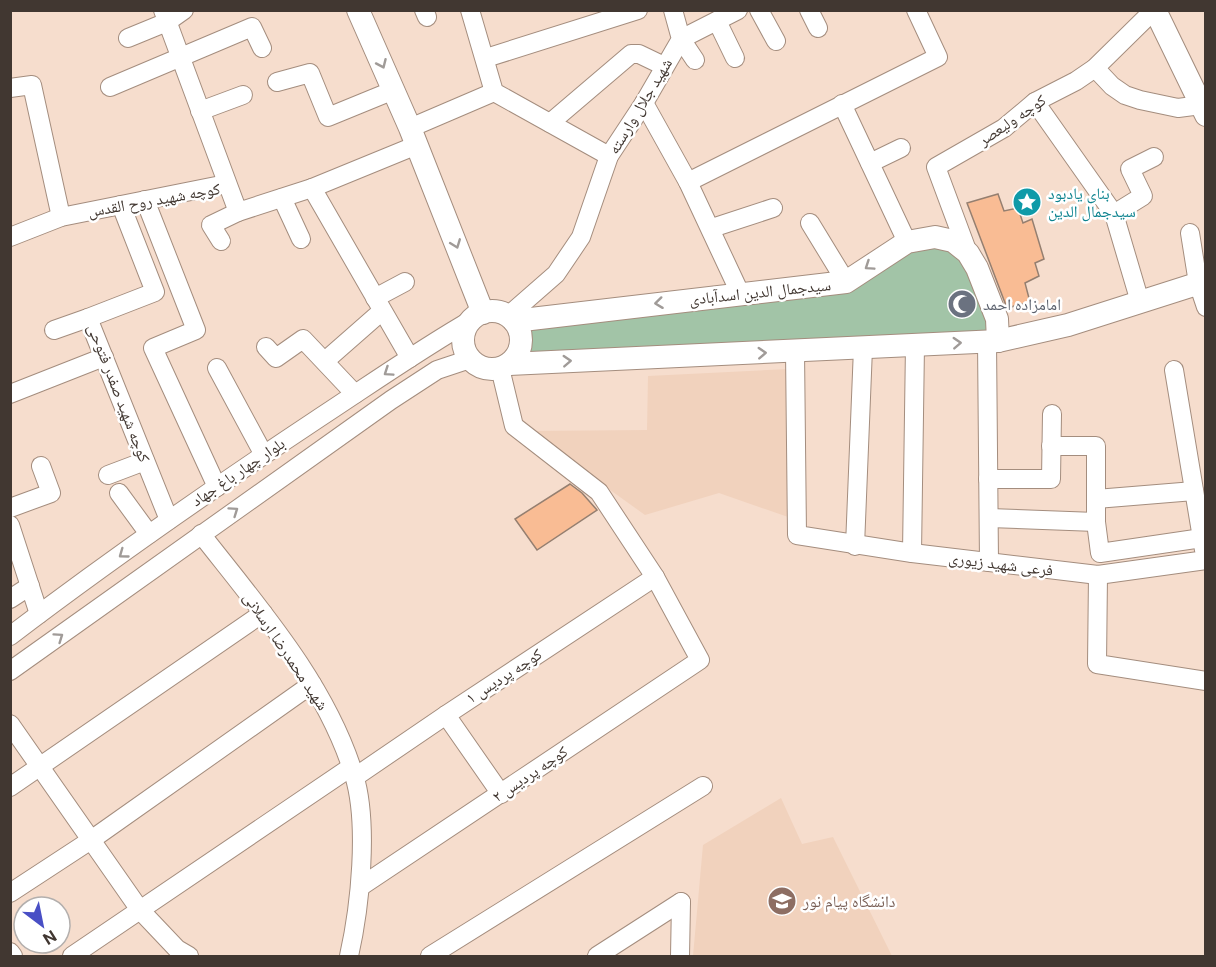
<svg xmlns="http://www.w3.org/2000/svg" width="1216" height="967" font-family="'Public Sans','Noto Naskh Arabic',sans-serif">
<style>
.built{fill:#f1d2bd}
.green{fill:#a2c4a7}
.building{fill:#f9bc94;stroke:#957f70;stroke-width:1.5}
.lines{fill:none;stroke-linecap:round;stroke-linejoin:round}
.minor-casing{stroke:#a48d7e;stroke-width:20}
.major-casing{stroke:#a48d7e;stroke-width:24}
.minor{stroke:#fff;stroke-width:18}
.major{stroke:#fff;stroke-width:22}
.oneway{stroke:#a09b98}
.labels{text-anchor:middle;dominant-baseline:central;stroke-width:5;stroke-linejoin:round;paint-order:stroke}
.street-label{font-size:16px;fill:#413731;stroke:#fff}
.culture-label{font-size:16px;fill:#0d838f;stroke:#fff;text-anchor:start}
.worship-label{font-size:16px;fill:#5b616d;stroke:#fff;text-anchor:start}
.education-label{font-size:16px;fill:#785e54;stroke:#fff;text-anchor:start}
</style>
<rect width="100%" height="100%" fill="#f6ddcd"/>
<g class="built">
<path d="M789 369 791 518 719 493 645 515 528 431 647 430 648 376Z"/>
<path d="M781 798 802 844 833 837 892 956H693L703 845Z"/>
</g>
<path class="green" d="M936 244 955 255 967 270 986 320 987 327 984 333 524 354 527 341 525 329 850 291 916 246Z"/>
<g class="building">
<path d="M998 194 1004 211 1018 208 1023 223 1032 219 1044 259 1035 263 1039 276 1025 283 1030 302 1007 308 967 203Z"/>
<path d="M967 294 972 309 957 313 952 299Z"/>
<path d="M570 484 582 493 597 510 537 550 515 519Z"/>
</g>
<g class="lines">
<g class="minor-casing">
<g id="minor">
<path d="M163 10 238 212 312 188 417 145"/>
<path d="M424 10 427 17"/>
<path d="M470 10 494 92 609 156"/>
<path d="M759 10 776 41"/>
<path d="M809 10 818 28"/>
<path d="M717 21 735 58"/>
<path d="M128 38 167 22 184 10"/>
<path d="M486 58 638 10"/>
<path d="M695 60 681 39 738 10"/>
<path d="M1095 68 1112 86 1125 95 1140 100 1178 108 1201 105"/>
<path d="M277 82 310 73 328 117 394 90"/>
<path d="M110 87 252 27 262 48"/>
<path d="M10 88 32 85 61 217"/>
<path d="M1035 102 1114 214 1140 302"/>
<path d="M644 103 688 182 740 293"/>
<path d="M842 104 907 242"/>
<path d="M200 111 243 95"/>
<path d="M550 123 631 54H639L664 66"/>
<path d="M410 128 494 92"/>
<path d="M870 163 901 148"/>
<path d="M688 182 938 57 916 10"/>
<path d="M312 188 410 358"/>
<path d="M282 198 301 239"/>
<path d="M145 200 196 330 153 348 217 487"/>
<path d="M121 205 155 292 88 318 169 520"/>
<path d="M1114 214 1143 196 1130 169 1154 157"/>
<path d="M810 223 846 282"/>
<path d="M712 228 773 208"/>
<path d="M1190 233 1198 283 1206 307"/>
<path d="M10 237 61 217 226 184"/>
<path d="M221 241 211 225 238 212"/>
<path d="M968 253 936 167 1004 128 1035 102 1076 81 1095 68 1154 10"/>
<path d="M375 298 405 282"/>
<path d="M508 316 556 274 581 237 609 156 644 103 681 39 673 10"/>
<path d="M54 330 88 318"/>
<path d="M987 341 989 562"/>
<path d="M266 347 276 358 303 339 355 394"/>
<path d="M795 351 797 535 912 553 1098 575 1206 560"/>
<path d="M325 361 382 311"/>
<path d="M217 368 264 455"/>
<path d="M1174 370 1204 550"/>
<path d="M10 394 104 357"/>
<path d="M1051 446H1096V522L1100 553 1202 538"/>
<path d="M108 475 145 461"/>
<path d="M988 479H1051L1052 414"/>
<path d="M119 493 149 534"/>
<path d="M1096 499 1194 491"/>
<path d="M10 508 51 493 41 466"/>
<path d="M989 518 1096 522"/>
<path d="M10 525 39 614"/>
<path d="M201 534C259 608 326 684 354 775 369 824 360 907 349 956"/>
<path d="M855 546 863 348"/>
<path d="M912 553 915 345"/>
<path d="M1098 575 1097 664 1206 681"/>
<path d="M10 599 30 586"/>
<path d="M10 636C110 560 212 489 316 420 368 386 419 350 473 319"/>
<path d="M10 671 391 400 437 370 470 359"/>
<path d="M446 715 501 794"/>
<path d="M10 724 140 910 177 949 189 956"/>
<path d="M355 777 446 715 655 577"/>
<path d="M10 787 263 613"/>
<path d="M360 887 700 660 655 577 599 492 514 426 500 368"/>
<path d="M10 893 91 840 312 684"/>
<path d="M10 952 13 956"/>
<path d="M72 956 351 767"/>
<path d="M430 956 703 786"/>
<path d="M597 956 681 902"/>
<path d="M680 956 681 902"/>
</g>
</g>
<g class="major-casing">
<g id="major">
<path d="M358 10 410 128 483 313"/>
<path d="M1155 10 1206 115"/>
<circle cx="492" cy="340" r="29"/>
<path d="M514 321 846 282 907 242 935 237 953 241 968 253 977 268 997 319 998 341"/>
<path d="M509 364 998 341 1068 325 1206 281"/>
</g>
</g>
<use href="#minor" class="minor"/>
<use href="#major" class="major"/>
</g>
<defs><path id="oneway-chevron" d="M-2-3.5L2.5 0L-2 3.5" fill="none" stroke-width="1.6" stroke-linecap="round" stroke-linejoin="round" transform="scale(1.5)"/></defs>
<g class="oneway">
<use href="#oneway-chevron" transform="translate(382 64) rotate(66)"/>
<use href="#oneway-chevron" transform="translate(456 244) rotate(69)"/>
<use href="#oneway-chevron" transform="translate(869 266) rotate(146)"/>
<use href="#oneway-chevron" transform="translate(659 303) rotate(173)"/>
<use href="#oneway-chevron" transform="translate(957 343) rotate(-3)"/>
<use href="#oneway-chevron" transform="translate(762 353) rotate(-3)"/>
<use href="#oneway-chevron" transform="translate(567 361) rotate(-3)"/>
<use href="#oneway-chevron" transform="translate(388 372) rotate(146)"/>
<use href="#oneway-chevron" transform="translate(234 511) rotate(-35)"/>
<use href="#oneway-chevron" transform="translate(123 554) rotate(144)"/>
<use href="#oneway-chevron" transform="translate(59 637) rotate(-35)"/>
</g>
<defs>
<g id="sight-disc" transform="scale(1.5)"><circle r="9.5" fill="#0f9aa8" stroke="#fff"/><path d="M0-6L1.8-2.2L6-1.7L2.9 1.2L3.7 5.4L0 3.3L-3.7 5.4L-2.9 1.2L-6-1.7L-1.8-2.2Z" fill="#fff"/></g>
<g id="mosque-disc" transform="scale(1.5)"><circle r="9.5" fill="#6b7280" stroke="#fff"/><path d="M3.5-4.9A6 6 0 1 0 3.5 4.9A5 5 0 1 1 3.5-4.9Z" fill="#fff"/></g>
<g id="university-disc" transform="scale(1.5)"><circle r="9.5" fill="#8d6e63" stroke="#fff"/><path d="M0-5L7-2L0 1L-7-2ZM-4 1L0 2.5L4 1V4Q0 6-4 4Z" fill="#fff"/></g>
</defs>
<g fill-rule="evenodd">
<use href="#sight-disc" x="1027" y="202"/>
<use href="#mosque-disc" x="962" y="304"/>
<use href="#university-disc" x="782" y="901"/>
</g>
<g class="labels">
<g class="street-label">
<text transform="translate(640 106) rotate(-59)">شهید جلال وارسته</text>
<text transform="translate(1012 120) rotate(-34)">کوچه ولیعصر</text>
<text transform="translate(154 200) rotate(-10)">کوچه شهید روح القدس</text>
<text transform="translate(760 292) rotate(-6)">سیدجمال الدین اسدآبادی</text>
<text transform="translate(119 393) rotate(69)">کوچه شهید صفدر فتوحی</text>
<text transform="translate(238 472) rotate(-34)">بلوار چهار باغ جهاد</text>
<text transform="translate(1001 564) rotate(7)">فرعی شهید زیوری</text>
<text transform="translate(286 651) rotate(56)">شهید محمدرضا ارسلانی</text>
<text transform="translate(504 676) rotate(-33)">کوچه پردیس ۱</text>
<text transform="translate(530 774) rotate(-34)">کوچه پردیس ۲</text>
</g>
<g class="culture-label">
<text x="1048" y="193">بنای یادبود<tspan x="1048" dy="18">سیدجمال الدین</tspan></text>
</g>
<g class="worship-label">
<text x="983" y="304">امامزاده احمد</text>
</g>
<g class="education-label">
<text x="803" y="901">دانشگاه پیام نور</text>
</g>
</g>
<rect width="1216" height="967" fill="none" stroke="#413731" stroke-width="24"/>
<g transform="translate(42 925) rotate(148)"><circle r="28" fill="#ffffff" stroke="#b3afad" stroke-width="1.5"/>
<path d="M0-4.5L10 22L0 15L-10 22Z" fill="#494fc5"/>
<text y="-9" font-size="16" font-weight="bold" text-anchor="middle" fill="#413731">N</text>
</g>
</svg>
